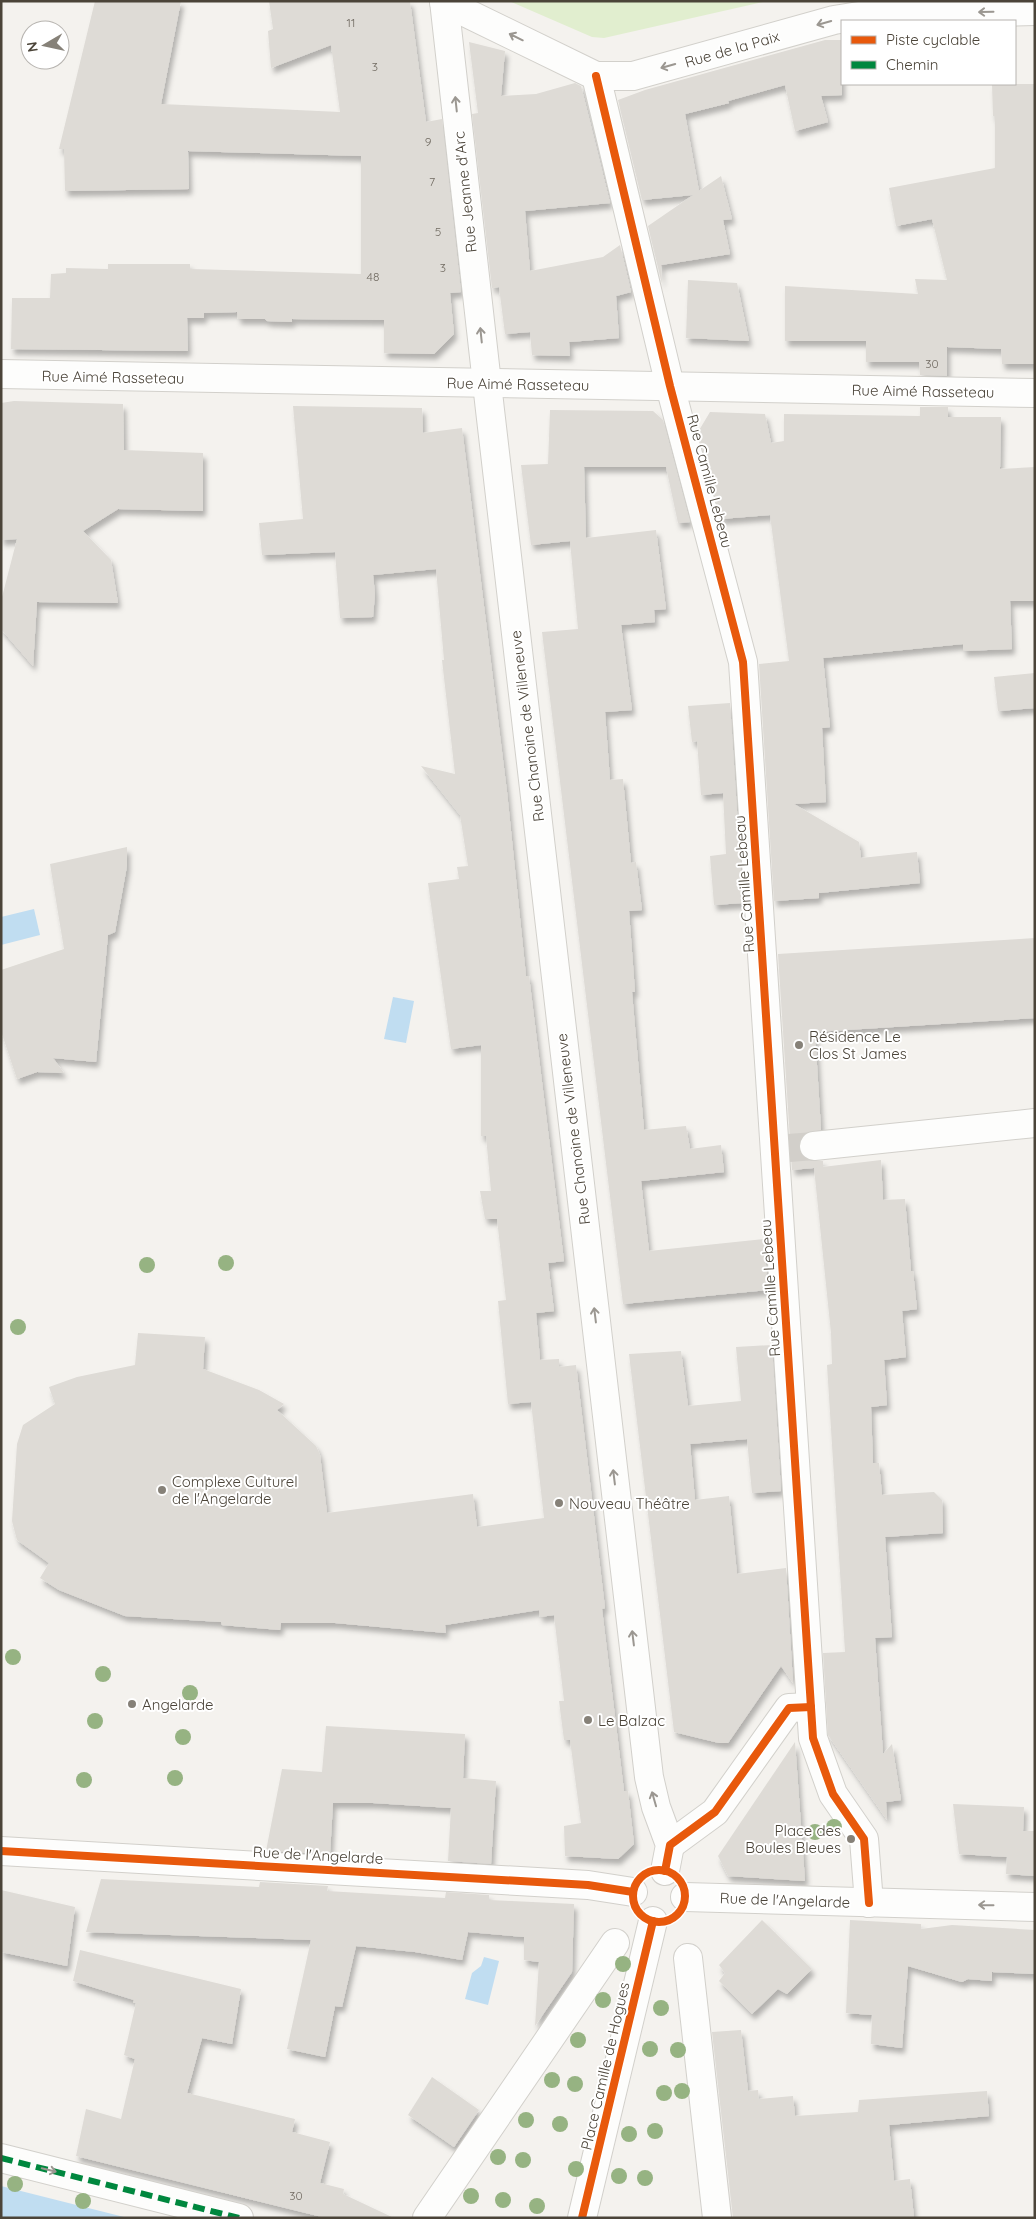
<svg xmlns="http://www.w3.org/2000/svg" width="1036" height="2219" font-family="Quicksand,sans-serif">
<style>
.green{fill:#e1eecf}
.water{fill:#c0ddf1}
.building{fill:#dedbd6;filter:url(#shadow)}
.lines{fill:none;stroke-linecap:round;stroke-linejoin:round}
.minor-tunnel{stroke:#d2cfca;stroke-width:28;stroke-dasharray:28 14;stroke-linecap:butt}
.minor-casing{stroke:#d2d0cb;stroke-width:30}
.minor{stroke:#fdfdfc;stroke-width:28}
.quiet{stroke:#00873e;stroke-width:6;stroke-dasharray:12 6;stroke-linecap:butt}
.cycleway-casing{stroke:#fff;stroke-width:11}
.cycleway{stroke:#e8590c;stroke-width:8}
.tree{fill:#96b382}
.oneway{stroke:#9b9791}
.poi-dot{fill:#868178;stroke:#fff;stroke-width:2}
.labels{text-anchor:middle;dominant-baseline:central;stroke-width:4;stroke-linejoin:round;paint-order:stroke}
.number-label{font-size:12px;fill:#706a61}
.street-label{font-size:15px;fill:#4b4439;stroke:#fff}
.poi-label{font-size:15px;fill:#4b4439;stroke:#fff;text-anchor:start}
</style>
<defs>
<filter id="shadow"><feDropShadow dx="3" dy="5.5" stdDeviation="2.5" flood-color="#0004"/></filter>
</defs>
<rect width="100%" height="100%" fill="#f4f2ee"/>
<path class="green" d="M509 1H767L604 38 592 37Z"/>
<g class="water">
<path d="M34 909 40 935 1 945V917Z"/>
<path d="M393 997 414 1001 406 1043 384 1039Z"/>
<path d="M484 1957 499 1961 488 2005 465 1999 472 1973 481 1966Z"/>
<path d="M1 2186 128 2218H1Z"/>
</g>
<g class="building">
<path d="M95 1H181L161 104 340 112 331 45 271 68 268 31 273 29 269 1H410L426 122 442 119 461 292 450 293 454 334 434 354 384 353V320L292 319V322L267 321 265 319H238L237 312 204 313V318H187L188 351 11 349 12 298H50L51 274 66 273V268L108 269V264H190V269L361 274V156L188 151 189 189 65 191 64 149H59Z"/>
<path d="M825 40H842V95L821 96 828 122 795 131 785 85 728 101 729 103 685 114 699 191 721 176 732 219 723 220 730 254 661 265 662 284 648 226 693 195 642 200 618 100 645 90Z"/>
<path d="M469 42 505 51 501 96 536 94 575 83 581 86 610 203 525 211 530 271 603 257 620 245 631 292 616 296 619 338 569 342 570 356 532 355 530 332 505 334 499 287 492 288 472 114 478 113Z"/>
<path d="M992 84H1035V364H1002L1001 349 947 347V376L920 375 919 362H866V341H785V286L918 294 915 279 947 280 932 219 896 226 889 188 995 168V116H993Z"/>
<path d="M688 280 737 283 749 341 686 338Z"/>
<path d="M14 401 123 404 124 450 203 453V511L118 509 83 531 111 560 118 603 37 602 33 666 1 629V601L17 539 1 540V403Z"/>
<path d="M293 406 422 408 423 433 462 428 507 792 526 976H529L564 1261 548 1263 554 1311 536 1313 540 1360 559 1359V1367L576 1365 605 1608 602 1609 624 1791H628L634 1844 618 1859 565 1856 564 1826 581 1823 570 1740H564L559 1701H564L554 1615 540 1617 539 1610 445 1625 446 1633 335 1623H281L280 1630 222 1625 221 1622 125 1616 59 1590 40 1578 49 1563 17 1540 12 1521 17 1444 23 1425 55 1404 49 1387 77 1377 135 1365 138 1333 205 1337 203 1369 259 1390 284 1404 277 1410 316 1446 320 1455 327 1513 473 1494 477 1527 544 1518 531 1402 508 1404 498 1301 506 1300 497 1219H485L480 1191H491L486 1136H481V1045L451 1049 428 883 459 879 457 867 468 866 460 815 421 766 455 774 442 660H444L436 569 373 575 375 594 373 617 340 618 335 552 262 555 259 523 303 519Z"/>
<path d="M920 407H948V417H1001L1000 469 1035 467V601H1010L1012 649 963 651V644L823 658 830 727 822 728 826 802 794 804 859 842 861 858 917 852 920 883 819 893V898L774 901 759 664 789 661 770 515 721 519 698 432 710 412 765 414 771 443 784 441V414L920 416Z"/>
<path d="M550 410 653 411 663 420 690 522 678 523 666 467H584L586 538 656 530 666 609 654 610 655 622 621 625 632 710 605 712 610 780 623 779 631 863 636 862 642 910 629 911 635 992H632L644 1130 686 1126 690 1149 721 1145 724 1172 641 1181 649 1251 764 1239 768 1290 623 1304 542 632 578 629 570 541 531 545 521 465 548 464Z"/>
<path d="M1035 673V708L998 711 994 677Z"/>
<path d="M730 703 743 903 714 905 710 856 726 854 723 793 701 795 697 741 692 742 688 706Z"/>
<path d="M127 847V866L115 932 108 935 96 1062 53 1058 64 1073 37 1072 17 1079 1 1031V970L64 949 50 864Z"/>
<path d="M1035 938V1018L815 1032 821 1130 804 1134 800 1140 798 1147 801 1155 807 1160 823 1161V1167L792 1170 778 954Z"/>
<path d="M881 1160 883 1200 905 1199 911 1271H913L917 1309 902 1311 906 1357 884 1360 887 1405 871 1407 873 1463H879L882 1495 934 1492 942 1500 943 1533 885 1537 892 1637 875 1638 883 1754 892 1744 901 1800 886 1802 887 1820 828 1735 823 1653 845 1652 827 1365 832 1364 831 1333 814 1168Z"/>
<path d="M772 1345 781 1491 752 1493 747 1439 690 1444 695 1500 729 1496 737 1574 786 1568 793 1683 781 1666 728 1743H719L674 1732 629 1354 681 1351 688 1406 741 1401 736 1347Z"/>
<path d="M326 1726 465 1734 463 1778 496 1781 491 1864 448 1861 451 1808 373 1803H333L330 1854 266 1851 282 1769 322 1772Z"/>
<path d="M795 1742 805 1881 728 1876 718 1856Z"/>
<path d="M953 1804 1024 1807 1023 1831H1035V1876L1006 1874 1007 1857 959 1854Z"/>
<path d="M101 1879 259 1887 260 1882 328 1886 327 1891 445 1898 446 1892 489 1895V1900L574 1904 572 1972 535 2026 539 1962 524 1960V1937L468 1932 462 1960 415 1952 356 1946 342 2007 335 2006 325 2057 287 2049 311 1940 86 1932Z"/>
<path d="M1 1890 75 1907 67 1966 1 1952Z"/>
<path d="M762 1920 812 1969 787 1994 778 1989 752 2014 719 1981 725 1973 719 1965Z"/>
<path d="M850 1920 921 1924V1929L952 1925 1035 1930V1974L992 1972V1981L968 1979 962 1982 908 1966 902 2048 871 2044 872 2015 846 2013Z"/>
<path d="M80 1950 241 1989 232 2044 202 2038 187 2093 295 2119 292 2132 330 2142 320 2183 344 2189 343 2194 394 2218H326L76 2156 86 2109 121 2119 135 2059 124 2055 136 2003H133L134 2000 73 1981Z"/>
<path d="M741 2030 748 2091 758 2090 759 2099 793 2096 795 2116 858 2112 859 2100 987 2091 989 2116 889 2125 894 2181 910 2179 914 2218H733L712 2032Z"/>
<path d="M432 2077 479 2110 454 2147 408 2115Z"/>
</g>
<g class="lines">
<path class="minor-tunnel" d="M789 1148 814 1146"/>
<g class="minor-casing">
<g id="minor">
<path d="M444 1 490 410 649 1777 656 1807 670 1845 665 1871"/>
<path d="M444 2 596 76H633L834 20 865 15 1035 11"/>
<path d="M596 76 670 386 743 662 813 1738 833 1794 864 1839 869 1903"/>
<path d="M1 374 1035 393"/>
<path d="M814 1146 1035 1123"/>
<path d="M670 1845 715 1812 789 1708 811 1707"/>
<path d="M1 1851 588 1885 633 1892"/>
<path d="M685 1897 1035 1907"/>
<path d="M688 1958 717 2218"/>
<path d="M1 2158 239 2218"/>
<path d="M427 2218 615 1943"/>
<path d="M582 2218 653 1921"/>
</g>
</g>
<use href="#minor" class="minor"/>
<path class="quiet" d="M1 2158 239 2218"/>
<g class="cycleway-casing">
<g id="cycleway">
<path d="M596 76 670 386 743 662 813 1738 833 1794 864 1839 869 1903"/>
<path d="M1 1851 588 1885 633 1892"/>
<circle cx="659" cy="1896" r="26"/>
<path d="M665 1871 670 1845 715 1812 789 1708 811 1707"/>
<path d="M582 2218 653 1921"/>
</g>
</g>
<use href="#cycleway" class="cycleway"/>
</g>
<g class="tree">
<circle cx="226" cy="1263" r="8"/>
<circle cx="147" cy="1265" r="8"/>
<circle cx="18" cy="1327" r="8"/>
<circle cx="13" cy="1657" r="8"/>
<circle cx="103" cy="1674" r="8"/>
<circle cx="190" cy="1693" r="8"/>
<circle cx="95" cy="1721" r="8"/>
<circle cx="183" cy="1737" r="8"/>
<circle cx="175" cy="1778" r="8"/>
<circle cx="84" cy="1780" r="8"/>
<circle cx="834" cy="1827" r="8"/>
<circle cx="815" cy="1832" r="8"/>
<circle cx="623" cy="1964" r="8"/>
<circle cx="603" cy="2000" r="8"/>
<circle cx="661" cy="2008" r="8"/>
<circle cx="578" cy="2040" r="8"/>
<circle cx="650" cy="2049" r="8"/>
<circle cx="678" cy="2050" r="8"/>
<circle cx="552" cy="2080" r="8"/>
<circle cx="575" cy="2084" r="8"/>
<circle cx="682" cy="2091" r="8"/>
<circle cx="664" cy="2093" r="8"/>
<circle cx="526" cy="2120" r="8"/>
<circle cx="560" cy="2124" r="8"/>
<circle cx="655" cy="2131" r="8"/>
<circle cx="629" cy="2134" r="8"/>
<circle cx="498" cy="2157" r="8"/>
<circle cx="523" cy="2160" r="8"/>
<circle cx="576" cy="2169" r="8"/>
<circle cx="619" cy="2176" r="8"/>
<circle cx="645" cy="2178" r="8"/>
<circle cx="15" cy="2184" r="8"/>
<circle cx="471" cy="2196" r="8"/>
<circle cx="503" cy="2200" r="8"/>
<circle cx="83" cy="2201" r="8"/>
<circle cx="537" cy="2206" r="8"/>
</g>
<defs><path id="oneway-shaft" d="M-6 0H5M1.5-3L5.5 0L1.5 3" fill="none" stroke-width="1.6" stroke-linecap="round" stroke-linejoin="round" transform="scale(1.25)"/></defs>
<g class="oneway">
<use href="#oneway-shaft" transform="translate(986 12) rotate(179)"/>
<use href="#oneway-shaft" transform="translate(824 23) rotate(164)"/>
<use href="#oneway-shaft" transform="translate(516 37) rotate(-154)"/>
<use href="#oneway-shaft" transform="translate(668 66) rotate(164)"/>
<use href="#oneway-shaft" transform="translate(456 104) rotate(-96)"/>
<use href="#oneway-shaft" transform="translate(481 335) rotate(-96)"/>
<use href="#oneway-shaft" transform="translate(595 1315) rotate(-97)"/>
<use href="#oneway-shaft" transform="translate(614 1477) rotate(-97)"/>
<use href="#oneway-shaft" transform="translate(633 1638) rotate(-97)"/>
<use href="#oneway-shaft" transform="translate(654 1799) rotate(-106)"/>
<use href="#oneway-shaft" transform="translate(986 1905) rotate(-179)"/>
<use href="#oneway-shaft" transform="translate(49 2170) rotate(14)"/>
</g>
<g class="poi-dot">
<circle cx="799" cy="1045" r="5"/>
<circle cx="162" cy="1490" r="5"/>
<circle cx="559" cy="1503" r="5"/>
<circle cx="132" cy="1704" r="5"/>
<circle cx="588" cy="1720" r="5"/>
<circle cx="851" cy="1839" r="5"/>
</g>
<g class="labels">
<g class="number-label">
<text x="351" y="22">11</text>
<text x="375" y="66">3</text>
<text x="428" y="141">9</text>
<text x="432" y="181">7</text>
<text x="438" y="231">5</text>
<text x="443" y="267">3</text>
<text x="373" y="276">48</text>
<text x="932" y="363">30</text>
<text x="296" y="2195">30</text>
</g>
<g class="street-label">
<text transform="translate(732 49) rotate(-16)">Rue de la Paix</text>
<text transform="translate(465 192) rotate(-96)">Rue Jeanne d'Arc</text>
<text transform="translate(113 377) rotate(1)">Rue Aimé Rasseteau</text>
<text transform="translate(518 384) rotate(1)">Rue Aimé Rasseteau</text>
<text transform="translate(923 391) rotate(1)">Rue Aimé Rasseteau</text>
<text transform="translate(710 481) rotate(75)">Rue Camille Lebeau</text>
<text transform="translate(527 726) rotate(-97)">Rue Chanoine de Villeneuve</text>
<text transform="translate(744 884) rotate(-94)">Rue Camille Lebeau</text>
<text transform="translate(573 1129) rotate(-97)">Rue Chanoine de Villeneuve</text>
<text transform="translate(770 1288) rotate(-94)">Rue Camille Lebeau</text>
<text transform="translate(318 1855) rotate(3)">Rue de l'Angelarde</text>
<text transform="translate(785 1900) rotate(2)">Rue de l'Angelarde</text>
<text transform="translate(605 2066) rotate(-77)">Place Camille de Hogues</text>
</g>
<g class="poi-label">
<text x="809" y="1036">Résidence Le<tspan x="809" dy="17">Clos St James</tspan></text>
<text x="172" y="1481">Complexe Culturel<tspan x="172" dy="17">de l'Angelarde</tspan></text>
<text x="569" y="1503">Nouveau Théâtre</text>
<text x="142" y="1704">Angelarde</text>
<text x="598" y="1720">Le Balzac</text>
<text x="841" y="1830" text-anchor="end">Place des<tspan x="841" dy="17">Boules Bleues</tspan></text>
</g>
</g>
<rect width="1036" height="2219" fill="none" stroke="#4b4439" stroke-width="5"/>
<rect x="841" y="20" width="175" height="65" fill="#ffffff" stroke="#b7b4b0"/>
<rect x="851" y="36" width="25" height="8" fill="#e8590c" stroke="#b7b4b0"/>
<text x="886" y="45" font-size="15" fill="#4b4439">Piste cyclable</text>
<rect x="851" y="61" width="25" height="8" fill="#00873e" stroke="#b7b4b0"/>
<text x="886" y="70" font-size="15" fill="#4b4439">Chemin</text>
<g transform="translate(45 45) rotate(261)"><circle r="24" fill="#ffffff" stroke="#b7b4b0"/>
<path d="M0-4L9 19L0 12L-9 19Z" fill="#868178"/>
<text y="-8" font-size="14" font-weight="bold" text-anchor="middle" fill="#4b4439">N</text>
</g>
</svg>
